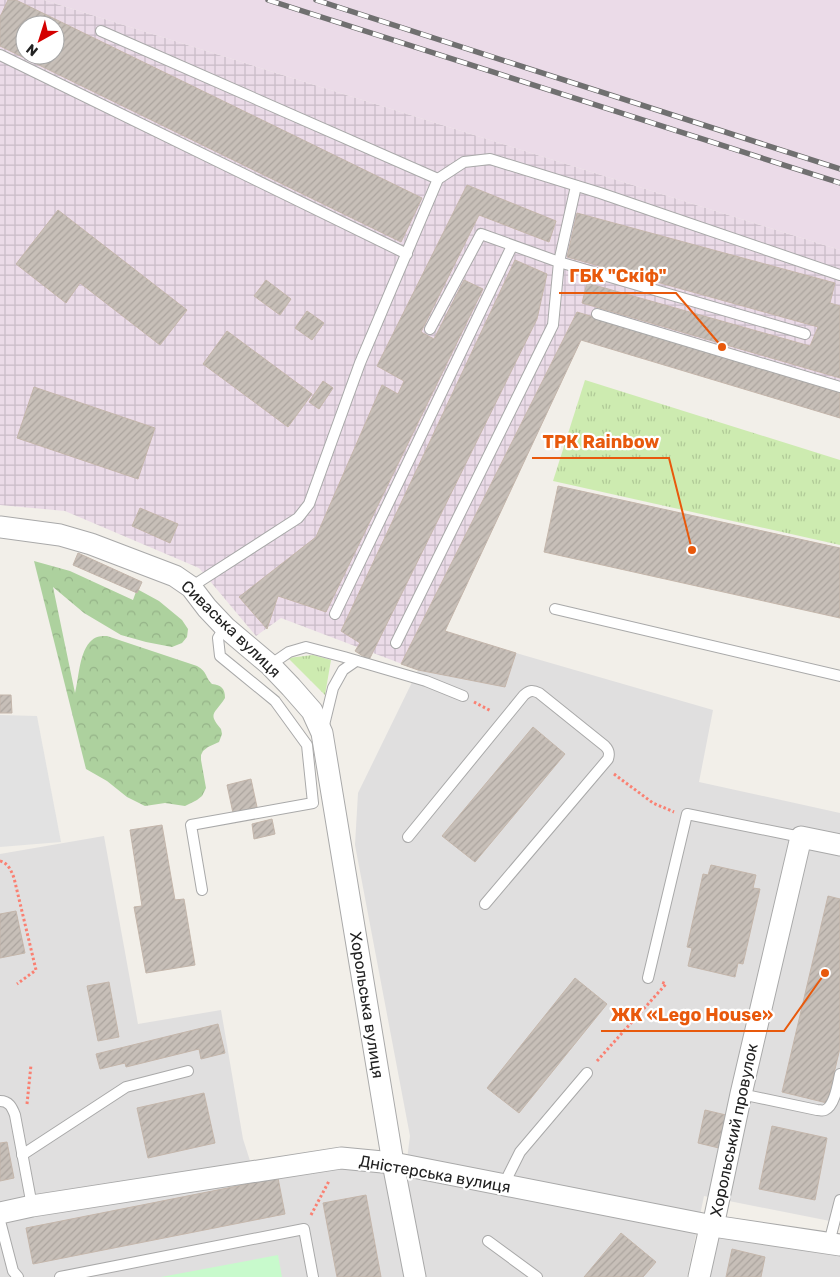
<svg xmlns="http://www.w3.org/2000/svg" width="840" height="1277" font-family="Rubik,sans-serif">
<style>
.residential{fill:#e0dfdf}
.industrial{fill:url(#industrial-grid);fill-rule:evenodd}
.railway{fill:#ebdbe8}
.grass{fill:url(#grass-tufts)}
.forest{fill:url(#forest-crowns)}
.park{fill:#c8facc}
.parking{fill:#e2e2e2}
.building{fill:url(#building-hatch);stroke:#c4b6ab;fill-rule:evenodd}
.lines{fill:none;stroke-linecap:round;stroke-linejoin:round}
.service-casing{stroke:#a9a9a9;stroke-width:12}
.minor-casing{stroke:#a9a9a9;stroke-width:23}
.path{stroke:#fa8072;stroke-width:3;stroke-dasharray:2.5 2.5;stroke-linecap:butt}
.service{stroke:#fff;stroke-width:10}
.minor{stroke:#fff;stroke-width:21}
.rail-casing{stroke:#707070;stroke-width:5.5}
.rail{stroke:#fff;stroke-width:4;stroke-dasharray:11;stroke-linecap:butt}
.labels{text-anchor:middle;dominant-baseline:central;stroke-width:4.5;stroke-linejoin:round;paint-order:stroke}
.street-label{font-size:16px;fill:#222;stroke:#fff}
.leader{fill:none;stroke:#e8590c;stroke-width:2}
.callout-dot{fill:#e8590c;stroke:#fff;stroke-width:2}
.callout-label{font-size:18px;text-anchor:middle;font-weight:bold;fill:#e8590c;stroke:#fff;stroke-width:4.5;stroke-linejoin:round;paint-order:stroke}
</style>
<defs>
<pattern id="industrial-grid" width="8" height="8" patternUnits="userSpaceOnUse" patternTransform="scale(1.25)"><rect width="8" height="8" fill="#ebdbe8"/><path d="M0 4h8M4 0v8" fill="none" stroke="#c9bcc7"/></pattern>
<pattern id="grass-tufts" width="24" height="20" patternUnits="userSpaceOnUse" patternTransform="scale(1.25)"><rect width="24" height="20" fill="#cdebb0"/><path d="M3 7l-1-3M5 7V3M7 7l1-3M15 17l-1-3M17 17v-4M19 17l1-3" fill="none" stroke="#b0c997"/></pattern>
<pattern id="forest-crowns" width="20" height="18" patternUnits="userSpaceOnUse" patternTransform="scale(1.25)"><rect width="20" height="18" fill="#add19e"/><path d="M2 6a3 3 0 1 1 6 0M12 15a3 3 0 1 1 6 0" fill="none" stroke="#95b388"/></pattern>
<pattern id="building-hatch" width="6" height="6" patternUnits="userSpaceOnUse" patternTransform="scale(1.25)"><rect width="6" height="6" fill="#c7bfb8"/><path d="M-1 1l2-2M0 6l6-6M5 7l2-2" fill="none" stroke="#aba49e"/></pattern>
</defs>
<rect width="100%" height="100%" fill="#f2efe9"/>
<g class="residential">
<path d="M516 653 713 710 699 782 840 813V1223L704 1196 687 1277H0V854L104 836 138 1024 221 1010 243 1139 252 1167H406L410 1136 355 845 358 793 418 670 505 687Z"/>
<path d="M713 1226 840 1245V1277H701Z"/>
</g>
<path class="industrial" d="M0 0H44L840 250V418L581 340 445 631 516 653 505 687 418 670 281 618 256 636 199 568 65 511 0 505ZM25 25H55V55H25Z"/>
<path class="railway" d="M44 0H840V250Z"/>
<g class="grass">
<path d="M585 380 840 460V545L553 481Z"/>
<path d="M313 655 331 660 325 695 288 658Z"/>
</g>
<path class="forest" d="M34 561 70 571 133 600 137 589 159 601 182 620 188 629 187 637 182 643 172 647 146 642 121 635 84 613 53 587 75 693C79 678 79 651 92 640 96 636 102 636 107 636L197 666C208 672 205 678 212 684 221 685 225 688 225 698 215 714 207 713 221 729L222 734 219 742 208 747 203 751 201 755V760L206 788 202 796 197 800 185 806 165 803 145 806 127 797 107 781 86 769Z"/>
<path class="park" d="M278 1255 282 1277H161Z"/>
<path class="parking" d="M0 715 37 716 61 842 0 847Z"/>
<g class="building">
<path d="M8 0H16L422 198 401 242 0 46V17ZM25 25H55V55H25Z"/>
<path d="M467 185 556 221 549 242 479 215 421 332 434 339 464 280 483 289 326 612 278 596 267 629 239 597 316 537 382 385 398 394 404 381 377 366Z"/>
<path d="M58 210 187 310 160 345 80 283 66 303 16 264Z"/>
<path d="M577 213 835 283 830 303 840 306V378L582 303 587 283 810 346 818 327 567 257Z"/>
<path d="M515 260 547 274 537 319 369 660 355 651 360 643 341 631Z"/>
<path d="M266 280 291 299 280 315 254 296Z"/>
<path d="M307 311 324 323 312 340 295 328Z"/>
<path d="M577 312 840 393V418L581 340 445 631 516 653 505 687 418 670 401 664Z"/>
<path d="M227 331 312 394 288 427 203 364Z"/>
<path d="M323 381 333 388 319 409 309 402Z"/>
<path d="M34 387 155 428 138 479 17 438Z"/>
<path d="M558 486 840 548V618L544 552Z"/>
<path d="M140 508 178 524 170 543 132 526Z"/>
<path d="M78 553 142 582 137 593 73 565Z"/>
<path d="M0 695H11L12 713H0Z"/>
<path d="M533 727 565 754 475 862 442 836Z"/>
<path d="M251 779 257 807 233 813 227 785Z"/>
<path d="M272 819 275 834 254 839 252 824Z"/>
<path d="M162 825 175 900 184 899 195 965 146 973 134 907 142 906 130 830Z"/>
<path d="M711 865 756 875 753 888 760 889 743 964 738 963 735 977 688 966 692 948 687 947 703 874 708 875Z"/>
<path d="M828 896 840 899V1048L827 1103 782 1092Z"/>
<path d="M16 911 25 953 0 958V914Z"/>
<path d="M575 978 607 1004 519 1113 487 1088Z"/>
<path d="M109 982 119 1037 98 1041 87 986Z"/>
<path d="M218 1024 225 1053 201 1059 199 1049 126 1067 125 1063 100 1069 96 1054Z"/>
<path d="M204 1093 215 1143 148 1158 137 1108Z"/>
<path d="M705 1110 726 1115 719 1148 698 1143Z"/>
<path d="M772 1126 827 1138 815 1200 759 1189Z"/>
<path d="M7 1142 14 1178 0 1181V1143Z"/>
<path d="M278 1178 285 1214 33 1264 26 1228Z"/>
<path d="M366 1195 381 1277H337L323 1203Z"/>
<path d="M621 1233 656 1262 643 1277H584Z"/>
<path d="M732 1249 765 1257 761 1277H726Z"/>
</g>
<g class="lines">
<g class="service-casing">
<g id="service">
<path d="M101 31 438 179"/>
<path d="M0 55 407 254"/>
<path d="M576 186 559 262 805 334"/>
<path d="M597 314 840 387"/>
<path d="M191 587 298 518 309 504 360 363 438 179 464 162 490 159 600 193 840 275"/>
<path d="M555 609 840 676"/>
<path d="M335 614 512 246"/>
<path d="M396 643 553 325 559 262 481 234 430 329"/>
<path d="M270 665 289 652 306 647 344 657 426 681 463 696"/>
<path d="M323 729 333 688 343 670 356 661"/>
<path d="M408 837 524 695C530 690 533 690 539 693L605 746C609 750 610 753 608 759L485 904"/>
<path d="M202 890 191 825 313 803 307 745 275 701 220 656 218 638 225 627"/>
<path d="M648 978 687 814 801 837"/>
<path d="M741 1094 817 1110C820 1110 823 1111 825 1110 835 1106 838 1083 840 1074"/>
<path d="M0 1101C9 1101 12 1107 15 1115L32 1206"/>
<path d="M22 1155 126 1087 188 1071"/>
<path d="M503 1186 520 1152 587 1073"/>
<path d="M0 1221 13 1271 18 1277"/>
<path d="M488 1241 537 1277"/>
<path d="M829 1243 840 1200"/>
<path d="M60 1277 304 1229 313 1277"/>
</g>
</g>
<g class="minor-casing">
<g id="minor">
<path d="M0 527 60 535 91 544 175 576 191 587 207 608 225 627 270 665 291 687 312 711 322 733 393 1163 415 1277"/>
<path d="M0 1213 32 1206 341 1158 393 1163 713 1226 840 1245"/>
<path d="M699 1277 709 1232 713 1226 741 1094 801 837 840 845"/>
</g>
</g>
<g class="path">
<path d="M474 702 491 711"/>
<path d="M614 774 653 803 674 812"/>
<path d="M0 861C8 863 11 870 14 878L36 970 17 984"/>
<path d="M597 1061 666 984 661 982"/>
<path d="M27 1104 31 1065"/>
<path d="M311 1215 329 1181"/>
</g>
<use href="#service" class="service"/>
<use href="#minor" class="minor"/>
<g class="rail-casing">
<g id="rail">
<path d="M268 0 840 183"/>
<path d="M316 0 840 169"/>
</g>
</g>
<use href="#rail" class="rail"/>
</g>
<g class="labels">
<g class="street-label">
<text transform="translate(231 629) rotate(44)">Сиваська вулиця</text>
<text transform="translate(367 1005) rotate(81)">Хорольська вулиця</text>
<text transform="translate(734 1130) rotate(-78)">Хорольський провулок</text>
<text transform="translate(435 1174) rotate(10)">Дністерська вулиця</text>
</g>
</g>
<path class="leader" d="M722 347L676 293H559M692 550L669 458H532M825 973L784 1031H601"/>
<g class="callout-dot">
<circle cx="722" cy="347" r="5"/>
<circle cx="692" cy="550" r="5"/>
<circle cx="825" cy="973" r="5"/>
</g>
<g class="callout-label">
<text x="618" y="282">ГБК "Скіф"</text>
<text x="601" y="448">ТРК Rainbow</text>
<text x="692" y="1021">ЖК «Lego House»</text>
</g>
<g transform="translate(40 40) rotate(219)"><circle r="24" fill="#ffffff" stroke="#a7a7a7"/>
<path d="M0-4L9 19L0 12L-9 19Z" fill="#d40000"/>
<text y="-8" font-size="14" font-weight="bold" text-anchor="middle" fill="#222222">N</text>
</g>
</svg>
